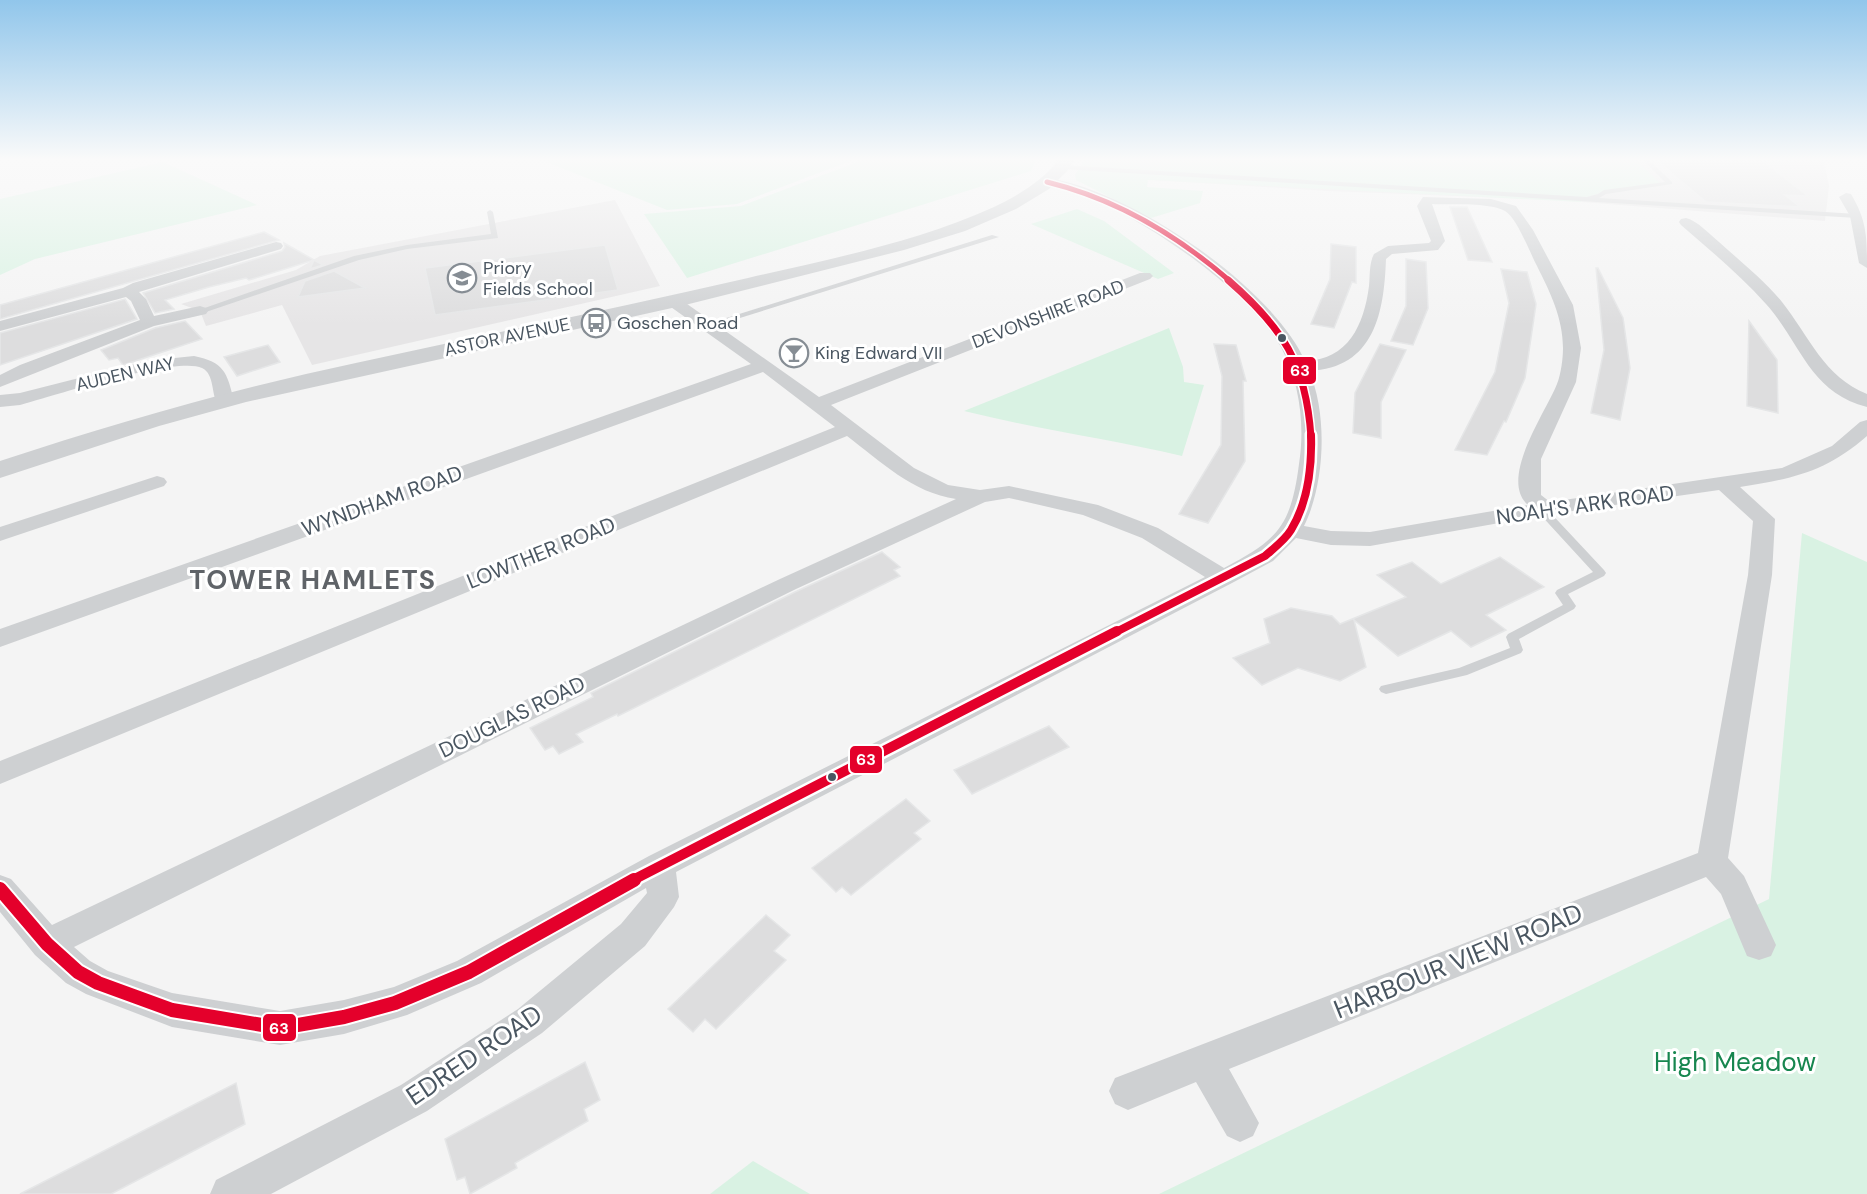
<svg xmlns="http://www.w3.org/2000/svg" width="1867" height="1194" font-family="'DM Sans',sans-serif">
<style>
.education{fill:#e6e5e6}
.green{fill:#d9f2e3}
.building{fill:#ddddde;stroke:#e5e6e7;stroke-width:1.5}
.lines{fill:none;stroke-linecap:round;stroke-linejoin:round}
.service{fill:#ced0d2;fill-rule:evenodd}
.minor{fill:#ced0d2;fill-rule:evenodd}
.tertiary{fill:#ced0d2;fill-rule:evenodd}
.bus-1-far4-casing{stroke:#fff;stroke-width:8}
.bus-1-far3-casing{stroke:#fff;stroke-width:10}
.bus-1-far2-casing{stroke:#fff;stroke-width:13}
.bus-1-far1-casing{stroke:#fff;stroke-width:15}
.bus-1-casing{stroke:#fff;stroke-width:18}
.bus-1-far4{stroke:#e4002b;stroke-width:5}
.bus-1-far3{stroke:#e4002b;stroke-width:7}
.bus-1-far2{stroke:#e4002b;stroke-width:8}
.bus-1-far1{stroke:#e4002b;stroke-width:10}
.bus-1{stroke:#e4002b;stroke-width:14}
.bus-dot{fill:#4a5661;stroke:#fff;stroke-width:2}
.labels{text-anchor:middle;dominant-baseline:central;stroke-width:6;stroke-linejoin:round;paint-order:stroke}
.far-poi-label{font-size:18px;fill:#4a5661;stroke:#fff;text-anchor:start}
.far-street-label{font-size:18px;fill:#4a5661;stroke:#fff}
.street-label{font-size:21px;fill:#4a5661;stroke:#fff}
.near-street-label{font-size:26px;fill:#4a5661;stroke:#fff}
.near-park-label{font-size:26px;fill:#17864f;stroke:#fff}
.district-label{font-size:27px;font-weight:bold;letter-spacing:1.5px;fill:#5f6368;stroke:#fff}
.line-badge{stroke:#fff;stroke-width:2}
.badge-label{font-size:16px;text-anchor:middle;font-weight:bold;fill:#fff}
</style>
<rect width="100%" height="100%" fill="#f4f4f4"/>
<g class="education">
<path d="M1086 158H1823L1829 186 1825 221 1557 200 1328 191 1075 175Z"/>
<path d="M615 200 660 286 312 365 282 305 206 326 200 311 181 304 296 270 320 256Z"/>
</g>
<g class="green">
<path d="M543 158H858L737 204 667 210 539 159Z"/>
<path d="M868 158H1037L1031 171 687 278 644 214 741 206Z"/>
<path d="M1086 158H1634L1662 185 1604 192 1580 199 1581 202 1148 180 1147 187 1203 191 1200 203 1151 218 1076 180 1075 175Z"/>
<path d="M163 162 257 205 35 259 0 275V199Z"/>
<path d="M1077 209 1104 221 1174 273 1158 279 1031 224Z"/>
<path d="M1169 328 1183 367 1184 382 1204 385 1182 456C1110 439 1036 429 964 411Z"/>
<path d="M1802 533 1867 562V1194H1159L1769 899Z"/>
<path d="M753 1161 810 1194H710Z"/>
</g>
<g class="building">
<path d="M1654 158H1759L1808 196 1785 195 1800 207 1706 202Z"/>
<path d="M1450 207H1467L1492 262 1468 260Z"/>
<path d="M264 232 279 240 0 319V305Z"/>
<path d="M284 243 323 265 310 269 314 260 249 280 246 278 209 287 165 300 174 309 155 313 143 293 282 251 285 247Z"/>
<path d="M1331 244 1356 247V283L1352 282 1334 328 1311 324 1330 279Z"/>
<path d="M605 245 618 290 435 315 425 268Z"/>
<path d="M1406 259 1426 262 1428 308 1413 345 1391 341 1406 306Z"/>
<path d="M1596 268H1598L1623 318 1630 368 1620 420 1591 413 1604 350Z"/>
<path d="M1501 269 1527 272 1536 304 1525 378 1506 422 1504 421 1487 455 1455 450 1495 372 1509 303Z"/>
<path d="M334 271 365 288 298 297 305 281Z"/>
<path d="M125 299 137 319 0 365V333Z"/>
<path d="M185 321 202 339 123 365 118 358 109 360 101 350 155 328Z"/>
<path d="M1749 321 1777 360 1778 413 1747 406Z"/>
<path d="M1214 344 1236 345 1246 381H1243L1245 461 1208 523 1179 514 1221 445 1222 376Z"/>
<path d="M1380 344 1406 350 1381 402V438L1353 433 1355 393Z"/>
<path d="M268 345 280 362 237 376 224 357Z"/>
<path d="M882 552 900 567 894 570 900 576 618 716 617 714 576 734 583 742 559 754 553 746 545 750 530 728 593 697 591 693 795 592Z"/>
<path d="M1500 557 1544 587 1486 615 1506 630 1471 647 1451 631 1398 656 1354 620 1366 667 1340 681 1298 668 1262 685 1233 658 1270 643 1264 619 1291 608 1332 616 1340 624 1406 597 1377 575 1412 562 1441 584Z"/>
<path d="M1049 726 1069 747 972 794 954 770Z"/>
<path d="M906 799 930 821 914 833 921 839 851 895 842 887 836 892 812 868Z"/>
<path d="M766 915 790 935 774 951 786 960 716 1029 705 1019 693 1032 668 1009Z"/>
<path d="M585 1062 600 1100 584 1109 588 1121 515 1163 517 1168 470 1194 465 1177 457 1180 445 1139Z"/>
<path d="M236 1083 245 1124 111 1194H20Z"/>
</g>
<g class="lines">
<g class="service">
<path d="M1641 158H1647L1672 182V184L1606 194 1599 198 1857 214 1860 216 1857 218 1062 169 1059 167 1062 165 1587 197 1598 194 1604 190 1665 182Z"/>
<path d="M490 210 493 212 498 238 407 249 359 260 203 313 196 311 354 256 407 245 491 234 487 212Z"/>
<path d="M992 235 999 237 711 327 704 325Z"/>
<path d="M1542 507 1546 508 1604 570 1606 573 1604 576 1568 594 1576 606 1574 609 1519 639 1523 650 1521 653 1467 675 1386 694 1381 692 1379 689 1381 686 1459 668 1510 648 1506 637 1508 634 1563 605 1555 593 1557 590 1593 572 1538 512 1537 510 1538 508Z"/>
</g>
<g class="minor">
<path d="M1047 178C1128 189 1271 285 1305 361 1348 360 1364 325 1369 286 1370 276 1369 263 1374 254L1388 246 1429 243 1431 241 1417 206 1423 197 1491 199 1516 206 1533 230 1573 305 1581 348 1576 382 1541 459V495L1550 502 1782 468 1832 446 1860 422 1867 420V436C1826 472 1792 479 1740 487L1775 519 1772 575 1728 858 1744 876 1776 945 1771 956 1759 960 1747 956 1721 894 1706 877 1229 1069 1259 1123 1253 1136 1240 1142 1227 1136 1196 1082 1128 1110 1115 1104 1109 1091 1115 1078 1698 853 1748 575 1753 521 1719 490 1545 515 1370 546 1331 545 1296 538 1273 561 1232 583 676 872 679 897 674 907 645 946 542 1033 427 1111 271 1194H210L216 1180 401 1085 518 1009 621 924 647 893 646 888 481 983 407 1015 344 1034 280 1045 172 1027 86 994 66 983 35 955 0 912V875L11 879 52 925 780 579 956 499C913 493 880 461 847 436L0 784V761L835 427 763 372 0 647V629L751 364 668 305 666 302 668 299H680L819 397 1140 273H1150L1153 276 1150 279 831 405 914 468 948 485 980 490 1009 486 1098 505 1158 528 1224 568C1278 540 1291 526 1299 464 1305 426 1300 384 1282 349 1253 293 1148 222 1091 198 1075 191 1059 189 1042 185L1041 182 1042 179ZM1432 204C1451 205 1488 202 1505 211 1517 218 1530 253 1537 266 1550 292 1563 318 1563 348 1563 358 1561 374 1557 384 1546 412 1498 479 1528 505L1370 532 1331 531 1304 526C1325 484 1328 414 1309 371 1375 368 1384 312 1386 259L1392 254 1438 250 1445 241ZM1009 498 1083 515 1142 538 1205 577 649 856 457 961 394 987 344 1000 280 1011 172 993 108 971 90 961 74 947 796 589 985 502Z"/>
<path d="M1846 193 1851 194C1867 221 1867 237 1867 268L1859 263 1850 216 1839 197Z"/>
<path d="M1686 218C1698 221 1709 234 1719 242 1740 261 1764 280 1782 302 1809 336 1824 377 1867 394V407C1809 392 1801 343 1766 304 1740 275 1710 250 1681 225L1679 222 1681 219Z"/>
<path d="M276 242 281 243 283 246 281 249 139 292 146 299 154 316 200 306 206 308 208 311 206 314 154 326 0 387V375L20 365 140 320 131 301 126 297 0 331V321L123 288 133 283Z"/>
<path d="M194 356C224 362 227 372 234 401L232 405H218C211 395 215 374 202 368 176 356 53 396 20 405L0 407V395L20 393 146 361Z"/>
<path d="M157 476 164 478 167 482 164 486 0 541V527Z"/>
</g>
<path class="tertiary" d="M1060 158H1076L1067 171 1049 189 1016 209 965 231 904 250 681 306 246 402 159 426 0 478V461C101 428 202 398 306 374 453 341 601 312 748 278 830 259 917 242 994 207 1019 195 1044 180 1060 158Z"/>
<g class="bus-1-far4-casing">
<path id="bus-1-far4" d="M1047 182C1116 199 1177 235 1230 281"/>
</g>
<g class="bus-1-far3-casing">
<path id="bus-1-far3" d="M1228 280C1283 328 1306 363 1311 437"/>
</g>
<g class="bus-1-far2-casing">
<path id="bus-1-far2" d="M1114 633 1265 556C1274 548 1285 540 1291 530 1308 502 1312 467 1311 435"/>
</g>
<g class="bus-1-far1-casing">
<path id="bus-1-far1" d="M631 881 1117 631"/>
</g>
<g class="bus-1-casing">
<path id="bus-1" d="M0 889 47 944 78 972 98 983 172 1010 280 1028 344 1017 395 1003 469 972 634 880"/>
</g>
<use href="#bus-1-far4" class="bus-1-far4"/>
<use href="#bus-1-far3" class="bus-1-far3"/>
<use href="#bus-1-far2" class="bus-1-far2"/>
<use href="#bus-1-far1" class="bus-1-far1"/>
<use href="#bus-1" class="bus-1"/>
</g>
<linearGradient id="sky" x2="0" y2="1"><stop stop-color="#91c6eb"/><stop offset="0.49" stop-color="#fafafa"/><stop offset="1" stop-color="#fafafa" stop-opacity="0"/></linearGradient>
<rect width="1867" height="325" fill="url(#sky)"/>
<defs>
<g id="school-ring" transform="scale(1.5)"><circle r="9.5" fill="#fff" stroke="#868d94" stroke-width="1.5"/><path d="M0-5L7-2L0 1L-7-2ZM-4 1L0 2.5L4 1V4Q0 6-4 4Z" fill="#868d94"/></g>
<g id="bus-ring" transform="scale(1.5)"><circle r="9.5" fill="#fff" stroke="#868d94" stroke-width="1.5"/><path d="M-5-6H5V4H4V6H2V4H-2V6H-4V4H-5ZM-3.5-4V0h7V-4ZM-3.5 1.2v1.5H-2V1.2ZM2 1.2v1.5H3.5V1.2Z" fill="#868d94"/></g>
<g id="bar-ring" transform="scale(1.5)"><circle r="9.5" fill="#fff" stroke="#868d94" stroke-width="1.5"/><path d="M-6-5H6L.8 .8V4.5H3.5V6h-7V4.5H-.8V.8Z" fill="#868d94"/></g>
</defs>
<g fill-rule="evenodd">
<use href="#school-ring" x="462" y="278"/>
<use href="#bus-ring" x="596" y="323"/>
<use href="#bar-ring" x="794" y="353"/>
</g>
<g class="bus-dot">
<circle cx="1282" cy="338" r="5"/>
<circle cx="832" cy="777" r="5"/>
</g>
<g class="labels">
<g class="far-poi-label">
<text x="483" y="268">Priory<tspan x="483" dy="21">Fields School</tspan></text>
<text x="617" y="323">Goschen Road</text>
<text x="815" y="353">King Edward VII</text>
</g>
<g class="far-street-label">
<text transform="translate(1048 314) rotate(-21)">DEVONSHIRE ROAD</text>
<text transform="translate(507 337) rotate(-12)">ASTOR AVENUE</text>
<text transform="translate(125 374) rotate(-13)">AUDEN WAY</text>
</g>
<g class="street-label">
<text transform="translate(382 501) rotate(-20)">WYNDHAM ROAD</text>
<text transform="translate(1585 505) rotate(-8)">NOAH'S ARK ROAD</text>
<text transform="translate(541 553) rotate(-22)">LOWTHER ROAD</text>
<text transform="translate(512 717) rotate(-26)">DOUGLAS ROAD</text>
</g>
<g class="near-street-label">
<text transform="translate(1458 961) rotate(-22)">HARBOUR VIEW ROAD</text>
<text transform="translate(474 1055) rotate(-34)">EDRED ROAD</text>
</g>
<g class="near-park-label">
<text x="1735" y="1062">High Meadow</text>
</g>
<g class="district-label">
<text x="313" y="579">TOWER HAMLETS</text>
</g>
</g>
<g class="line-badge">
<rect x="1282" y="356" width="35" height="29" rx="6" fill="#e4002b"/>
<rect x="849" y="745" width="34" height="29" rx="6" fill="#e4002b"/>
<rect x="262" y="1013" width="35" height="29" rx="6" fill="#e4002b"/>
</g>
<g class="badge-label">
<text x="1300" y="376">63</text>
<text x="866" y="765">63</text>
<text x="279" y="1034">63</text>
</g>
</svg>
